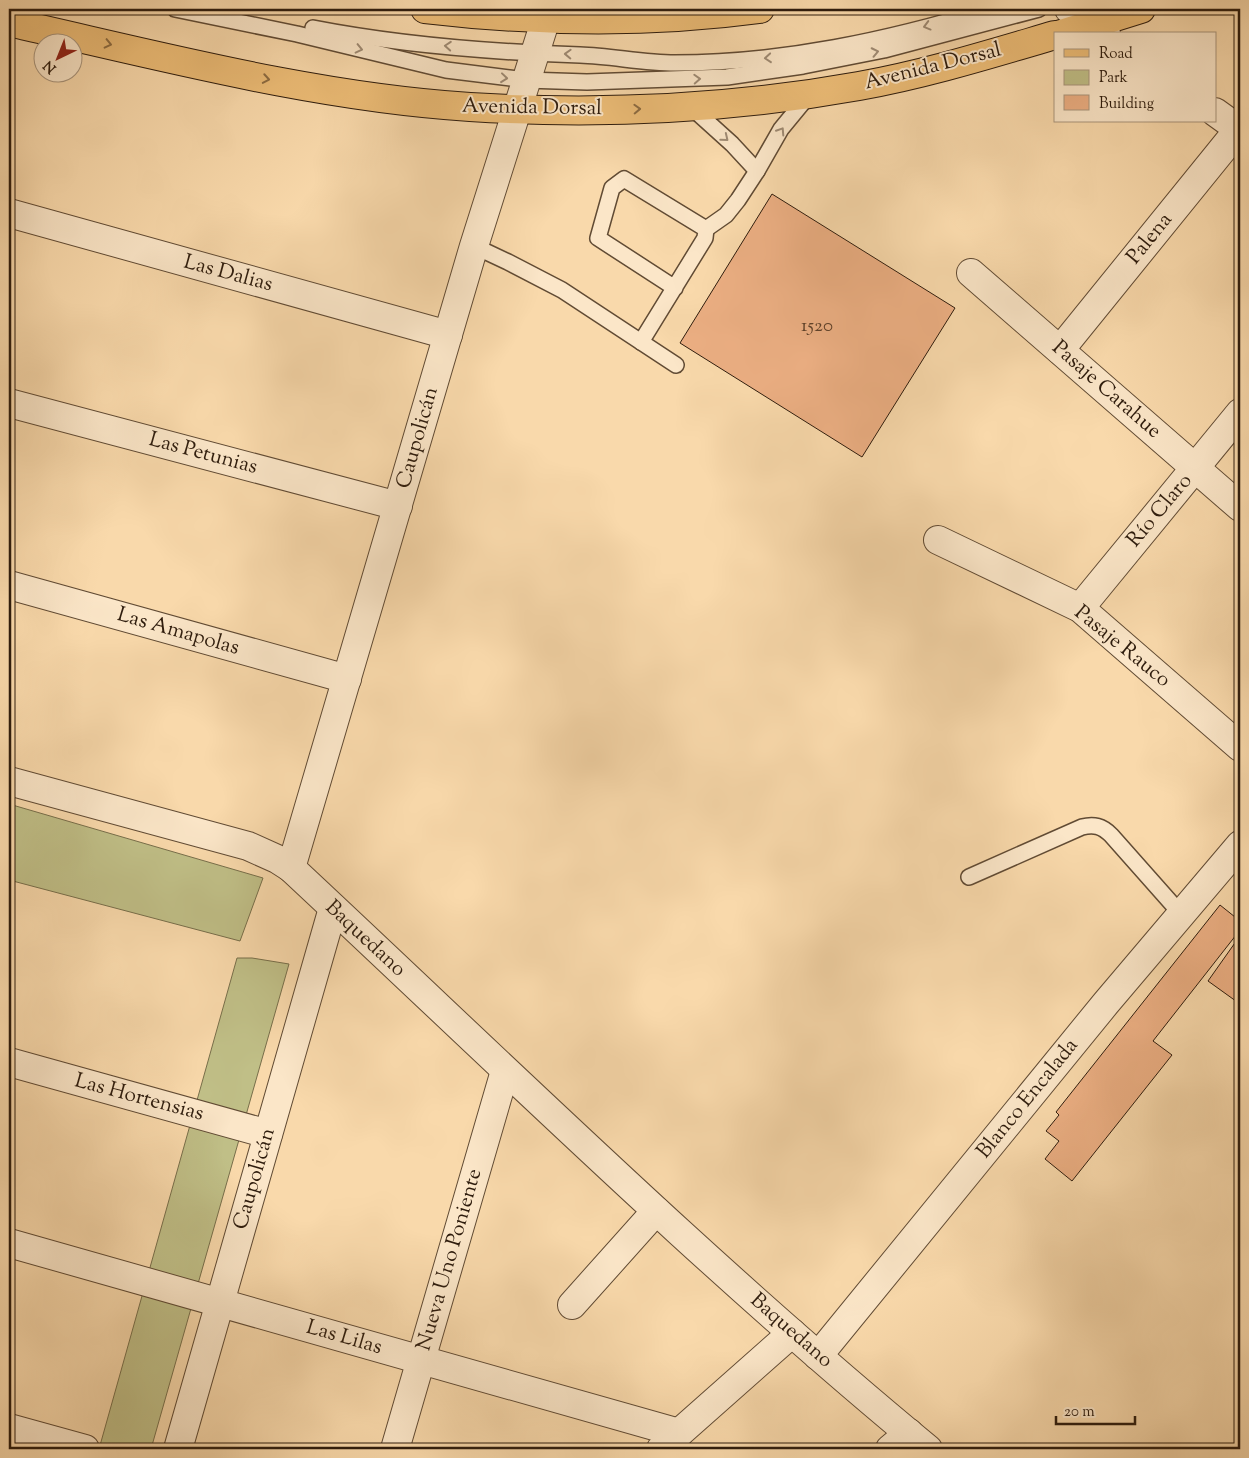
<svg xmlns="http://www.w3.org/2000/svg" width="1249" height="1458" font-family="'Sorts Mill Goudy',serif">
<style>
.green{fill:#c0bf87;stroke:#776e4a}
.building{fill:#ecaf83;stroke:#2e1c0d}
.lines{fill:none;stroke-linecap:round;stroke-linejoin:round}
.service-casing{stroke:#614b34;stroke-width:18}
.minor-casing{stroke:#614b34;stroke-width:30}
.tertiary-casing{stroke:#614b34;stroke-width:30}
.primary-casing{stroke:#2e1c0d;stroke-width:30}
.service{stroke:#fbe6c8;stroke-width:15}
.minor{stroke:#fbe6c8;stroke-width:28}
.tertiary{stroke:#fbe6c8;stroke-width:28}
.primary{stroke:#ecbc76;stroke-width:28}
.oneway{stroke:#9f8b74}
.oneway2{stroke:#8d6c42}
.labels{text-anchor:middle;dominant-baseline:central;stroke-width:4;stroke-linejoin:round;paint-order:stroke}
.number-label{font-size:19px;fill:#5e412a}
.street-label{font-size:21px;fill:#2e1c0d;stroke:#fbe6c8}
</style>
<rect width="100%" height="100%" fill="#f9d9ab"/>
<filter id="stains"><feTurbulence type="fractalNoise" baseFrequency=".004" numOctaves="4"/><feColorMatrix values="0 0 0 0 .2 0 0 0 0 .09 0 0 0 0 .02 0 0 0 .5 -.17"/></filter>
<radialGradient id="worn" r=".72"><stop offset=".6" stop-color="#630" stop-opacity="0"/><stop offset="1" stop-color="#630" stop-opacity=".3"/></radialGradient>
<g class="green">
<path d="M9 804 263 878 240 941 9 880Z"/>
<path d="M237 958H252L289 964 151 1449H99Z"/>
</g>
<g class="building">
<path d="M772 194 955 308 862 457 680 343Z"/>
<path d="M1220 905 1240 921V930L1153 1041 1172 1055 1072 1181 1045 1159 1059 1141 1046 1131 1059 1115 1056 1112Z"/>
<path d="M1237 940 1240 942V1004L1208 981Z"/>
</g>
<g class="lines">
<g class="service-casing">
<g id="service">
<path d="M175 9 297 34 446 70 526 80 587 82 727 77 803 66 884 50 1039 9"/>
<path d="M313 28C400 45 491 52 580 55 612 56 643 63 675 63 783 63 888 40 991 9"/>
<path d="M691 107 732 144 757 171"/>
<path d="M706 229 726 215 738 200 757 171 781 129 809 95"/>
<path d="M474 246 508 262 562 290 676 365"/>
<path d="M641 342 705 238 706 229 624 179 612 188 598 238 675 288"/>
<path d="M969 877 1082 827C1094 824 1102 826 1111 835L1181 914"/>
</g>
</g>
<g class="minor-casing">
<g id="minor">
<path d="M9 213 448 335"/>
<path d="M971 273 1240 507"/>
<path d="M1060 350 1239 129"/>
<path d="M9 403 398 506"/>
<path d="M938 540 1080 608 1240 747"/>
<path d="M9 585 347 679"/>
<path d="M1080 608 1240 413"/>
<path d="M9 1062 268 1134"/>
<path d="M9 1243 679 1433"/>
<path d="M572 1305 656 1211"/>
<path d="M818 1356 1106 1003 1240 845"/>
<path d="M9 1428 85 1449"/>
<path d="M395 1449 505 1071"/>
<path d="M661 1449 792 1333"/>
<path d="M890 1449 909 1433"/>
</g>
</g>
<g class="tertiary-casing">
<g id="tertiary">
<path d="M1069 9 1106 34"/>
<path d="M1215 112 1240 130"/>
<path d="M9 781 248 846 277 859 291 868C501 1064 706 1266 928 1449"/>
<path d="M291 868 474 246 549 9"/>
<path d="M178 1449 333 908"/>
</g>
</g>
<g class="primary-casing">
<g id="primary">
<path d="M425 9C536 22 649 24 760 9"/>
<path d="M9 22C161 56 314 97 470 107 600 115 731 109 859 86 926 74 990 54 1055 35"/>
<path d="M1061 34 1141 9"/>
</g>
</g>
<use href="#service" class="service"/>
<use href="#minor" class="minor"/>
<use href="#tertiary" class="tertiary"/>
<use href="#primary" class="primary"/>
</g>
<defs><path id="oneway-chevron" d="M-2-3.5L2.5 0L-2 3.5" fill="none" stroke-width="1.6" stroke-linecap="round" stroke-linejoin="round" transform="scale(1.25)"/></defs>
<g class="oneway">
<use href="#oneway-chevron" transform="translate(927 26) rotate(165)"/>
<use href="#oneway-chevron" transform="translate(448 46) rotate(-176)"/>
<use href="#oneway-chevron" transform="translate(359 49) rotate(13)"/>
<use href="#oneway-chevron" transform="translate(875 52) rotate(-12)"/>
<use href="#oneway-chevron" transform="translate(568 54) rotate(-178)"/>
<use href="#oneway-chevron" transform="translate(768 58) rotate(175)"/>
<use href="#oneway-chevron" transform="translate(504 78) rotate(6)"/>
<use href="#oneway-chevron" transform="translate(697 79) rotate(-3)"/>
<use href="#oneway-chevron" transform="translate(781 131) rotate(-57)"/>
<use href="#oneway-chevron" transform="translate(725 138) rotate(39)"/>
</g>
<g class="oneway2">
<use href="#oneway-chevron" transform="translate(108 44) rotate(13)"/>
<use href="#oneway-chevron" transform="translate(266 79) rotate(10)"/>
<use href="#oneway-chevron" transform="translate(637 109) rotate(-2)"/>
</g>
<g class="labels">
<g class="number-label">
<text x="817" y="326">1520</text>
</g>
<g class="street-label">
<text transform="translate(933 67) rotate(-14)">Avenida Dorsal</text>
<text transform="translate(532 108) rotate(1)">Avenida Dorsal</text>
<text transform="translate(1150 239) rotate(-51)">Palena</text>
<text transform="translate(228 274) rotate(15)">Las Dalias</text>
<text transform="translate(1106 390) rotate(41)">Pasaje Carahue</text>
<text transform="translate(418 438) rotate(-74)">Caupolicán</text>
<text transform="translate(203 454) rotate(15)">Las Petunias</text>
<text transform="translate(1160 511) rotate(-50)">Río Claro</text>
<text transform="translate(178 632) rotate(16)">Las Amapolas</text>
<text transform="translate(1122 647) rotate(39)">Pasaje Rauco</text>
<text transform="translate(365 939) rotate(43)">Baquedano</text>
<text transform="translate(139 1098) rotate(15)">Las Hortensias</text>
<text transform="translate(1028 1099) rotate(-51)">Blanco Encalada</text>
<text transform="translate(255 1179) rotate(-74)">Caupolicán</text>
<text transform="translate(450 1260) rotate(-74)">Nueva Uno Poniente</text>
<text transform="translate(791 1331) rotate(41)">Baquedano</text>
<text transform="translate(344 1338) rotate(16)">Las Lilas</text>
</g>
</g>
<rect width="1249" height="1458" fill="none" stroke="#f9d9ab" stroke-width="30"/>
<rect x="10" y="10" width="1229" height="1438" fill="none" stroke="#2e1c0d" stroke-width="2.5"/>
<rect x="15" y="15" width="1219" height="1428" fill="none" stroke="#2e1c0d"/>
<rect x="1054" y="32" width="162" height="90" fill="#fbe6c8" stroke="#a9957d"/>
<rect x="1064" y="49" width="25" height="8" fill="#ecbc76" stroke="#a9957d"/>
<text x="1099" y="58" font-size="15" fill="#2e1c0d">Road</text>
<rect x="1064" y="70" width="25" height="15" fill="#c0bf87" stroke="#a9957d"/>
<text x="1099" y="82" font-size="15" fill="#2e1c0d">Park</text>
<rect x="1064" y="95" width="25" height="15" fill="#ecaf83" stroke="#a9957d"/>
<text x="1099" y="108" font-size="15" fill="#2e1c0d">Building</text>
<g transform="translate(58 58) rotate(223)"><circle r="24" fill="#fbe6c8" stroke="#a9957d"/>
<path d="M0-4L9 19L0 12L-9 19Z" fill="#8f2418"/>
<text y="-8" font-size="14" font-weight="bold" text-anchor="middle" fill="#2e1c0d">N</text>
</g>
<path d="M1056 1416v8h79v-8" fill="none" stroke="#2e1c0d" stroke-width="2.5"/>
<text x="1064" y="1416" font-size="15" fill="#2e1c0d" stroke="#fbe6c8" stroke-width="4" paint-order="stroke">20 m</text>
<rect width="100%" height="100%" filter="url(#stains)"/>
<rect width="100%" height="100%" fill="url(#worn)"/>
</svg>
